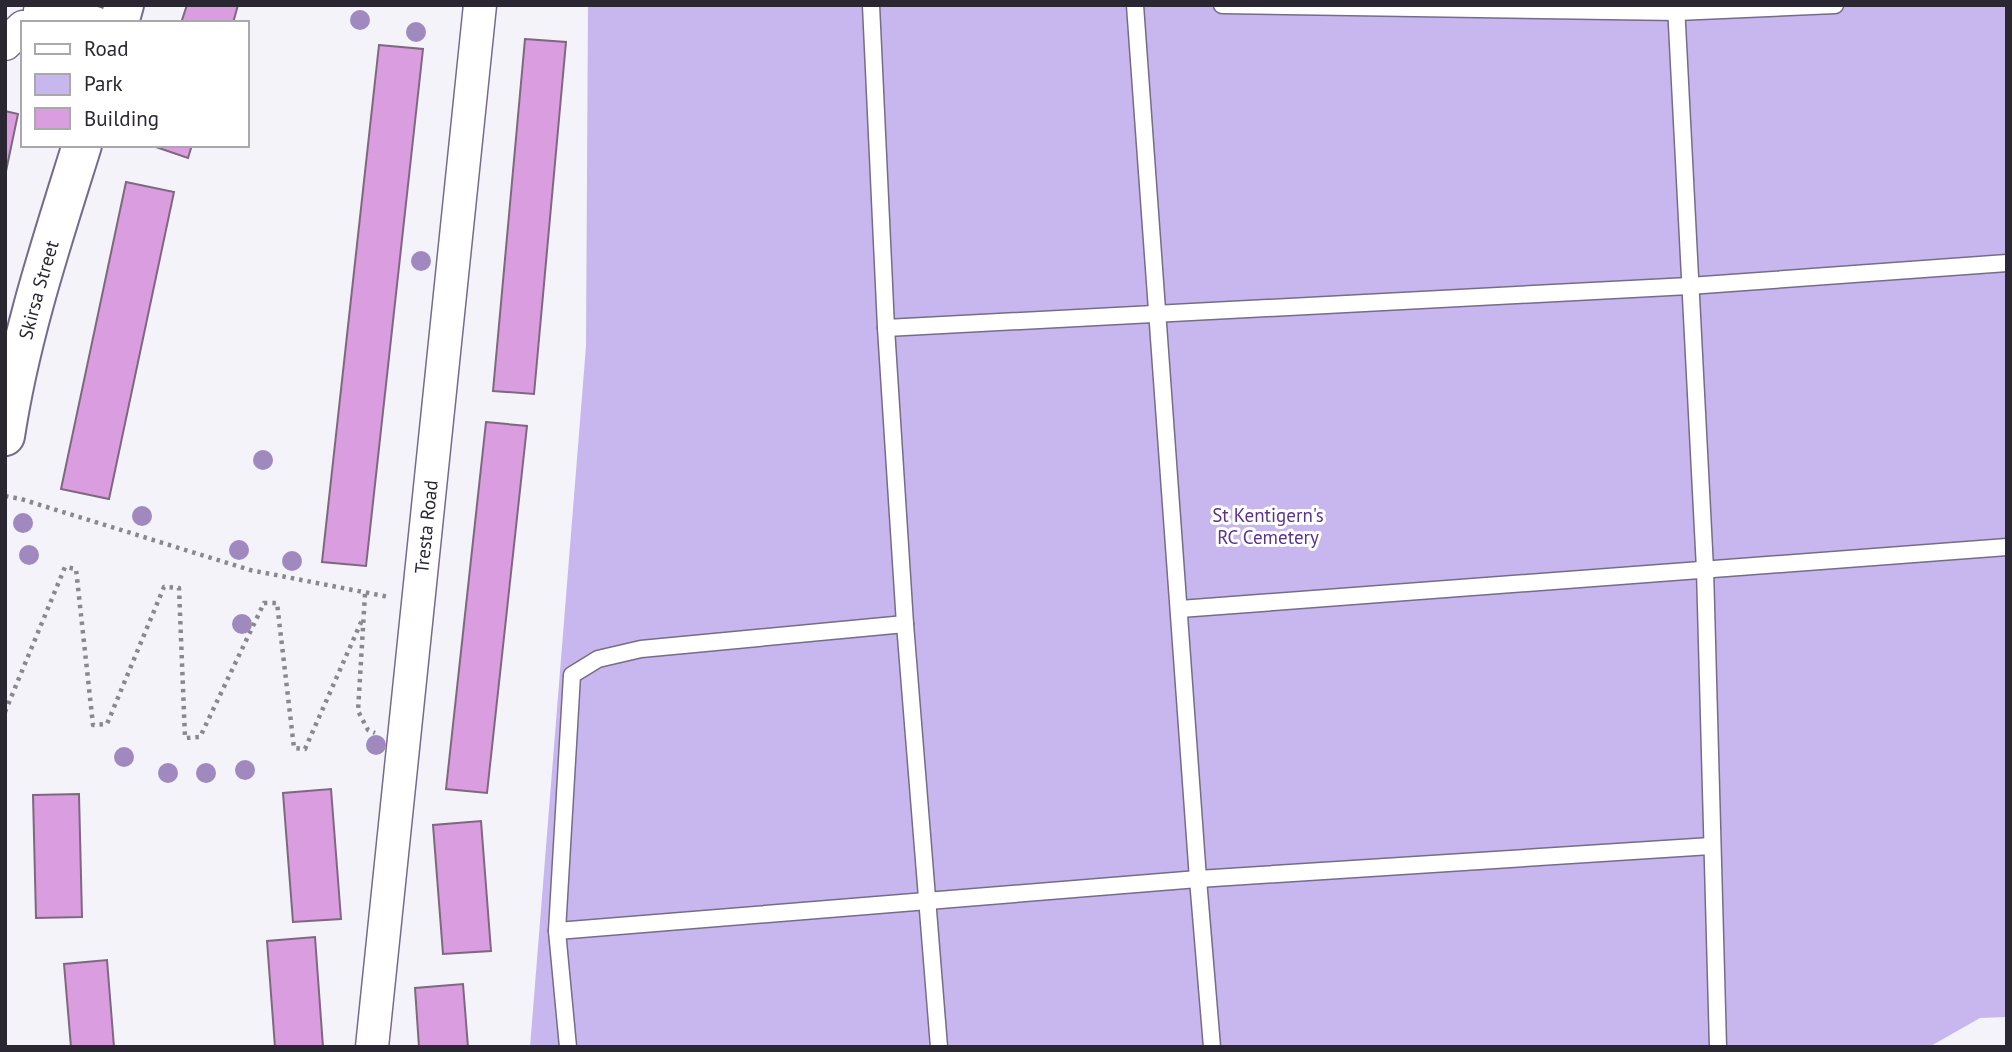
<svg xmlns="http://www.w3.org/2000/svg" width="2012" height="1052" font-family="'PT Sans',sans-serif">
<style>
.green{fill:#c8b7ee}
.building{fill:#da9de0;stroke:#7e6880;stroke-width:2}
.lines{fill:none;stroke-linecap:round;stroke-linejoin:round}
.service-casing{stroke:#756c89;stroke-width:19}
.minor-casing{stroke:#756c89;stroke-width:35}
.tertiary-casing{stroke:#756c89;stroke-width:42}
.path{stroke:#8a8791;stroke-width:4.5;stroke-dasharray:3.5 5;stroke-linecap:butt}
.service{stroke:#fff;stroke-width:16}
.minor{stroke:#fff;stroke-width:32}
.tertiary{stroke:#fff;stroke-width:38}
.tree{fill:#9f89bf}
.labels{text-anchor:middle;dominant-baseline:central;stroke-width:6;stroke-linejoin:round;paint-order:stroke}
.street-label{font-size:19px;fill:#2a2632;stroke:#fff}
.park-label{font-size:19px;fill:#59338e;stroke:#fff}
</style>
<rect width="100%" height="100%" fill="#f5f3fa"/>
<path class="green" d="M588 5H2007V1017L1980 1018 1929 1047H530L586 346Z"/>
<g class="building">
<path d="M187 5H238L233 23H181Z"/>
<path d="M525 39 566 42 534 394 493 391Z"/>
<path d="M379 45 423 49 366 566 322 562Z"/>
<path d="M5 111 18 114 5 176Z"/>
<path d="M150 145H192L188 158Z"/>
<path d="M126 182 174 192 109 499 61 489Z"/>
<path d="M486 422 527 426 487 793 446 789Z"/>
<path d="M331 789 341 919 293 922 283 793Z"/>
<path d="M79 794 82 917 36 918 33 795Z"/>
<path d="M481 821 491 951 443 954 433 825Z"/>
<path d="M315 937 323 1047H275L267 941Z"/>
<path d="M107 960 114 1047H71L64 964Z"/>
<path d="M463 984 468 1047H419L415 988Z"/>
</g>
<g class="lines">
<g class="service-casing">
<g id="service">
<path d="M871 5 886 328 905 624 939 1047"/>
<path d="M1135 5 1198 879 1212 1047"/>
<path d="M1222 5 1677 12 1835 5"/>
<path d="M1676 5 1705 569 1718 1047"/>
<path d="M886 328 1689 286 2007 263"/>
<path d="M1180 609 2007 547"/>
<path d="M557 931 1198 879 1711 846"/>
<path d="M568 1047 557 931 572 675 598 659 641 649 905 624"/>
</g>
</g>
<g class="minor-casing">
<g id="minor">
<path d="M40 11 95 23"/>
<path d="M5 44 23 27"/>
<path id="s1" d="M372 1047 480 5"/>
</g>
</g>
<g class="tertiary-casing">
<g id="tertiary">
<path d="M119 23 124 5"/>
<path id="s2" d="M5 436C20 337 52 241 82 145"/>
</g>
</g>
<g class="path">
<path d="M5 496 21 499 250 570 389 597"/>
<path d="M365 594 358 711 368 730 375 733"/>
<path d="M5 712 65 567 76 569 93 725 107 724 164 587 179 588 185 738 200 737 264 603H277L294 748 305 749 362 620"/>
</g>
<use href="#service" class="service"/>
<use href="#minor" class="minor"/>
<use href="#tertiary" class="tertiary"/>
</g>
<g class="tree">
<circle cx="360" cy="20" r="10"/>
<circle cx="416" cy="32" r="10"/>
<circle cx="421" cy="261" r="10"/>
<circle cx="263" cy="460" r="10"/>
<circle cx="142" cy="516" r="10"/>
<circle cx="23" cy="523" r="10"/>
<circle cx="239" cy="550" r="10"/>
<circle cx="29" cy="555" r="10"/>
<circle cx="292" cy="561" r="10"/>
<circle cx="242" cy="624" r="10"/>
<circle cx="376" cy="745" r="10"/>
<circle cx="124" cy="757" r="10"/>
<circle cx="245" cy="770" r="10"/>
<circle cx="168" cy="773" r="10"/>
<circle cx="206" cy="773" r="10"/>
</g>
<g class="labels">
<g class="street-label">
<text stroke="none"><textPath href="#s2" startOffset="150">Skirsa Street</textPath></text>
<text stroke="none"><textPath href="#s1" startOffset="523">Tresta Road</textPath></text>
</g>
<g class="park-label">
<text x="1268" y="515">St Kentigern's<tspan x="1268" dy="22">RC Cemetery</tspan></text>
</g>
</g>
<rect width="2012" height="1052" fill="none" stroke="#2a2632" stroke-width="14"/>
<rect x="21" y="21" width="228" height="126" fill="#ffffff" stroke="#aaa8ad" stroke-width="2"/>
<rect x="35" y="44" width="35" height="10" fill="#ffffff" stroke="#aaa8ad" stroke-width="2"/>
<text x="84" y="56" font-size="21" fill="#2a2632">Road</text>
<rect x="35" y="74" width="35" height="21" fill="#c8b7ee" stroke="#aaa8ad" stroke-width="2"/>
<text x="84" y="91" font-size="21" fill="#2a2632">Park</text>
<rect x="35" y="108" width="35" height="21" fill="#da9de0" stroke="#aaa8ad" stroke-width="2"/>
<text x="84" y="126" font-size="21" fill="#2a2632">Building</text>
</svg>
